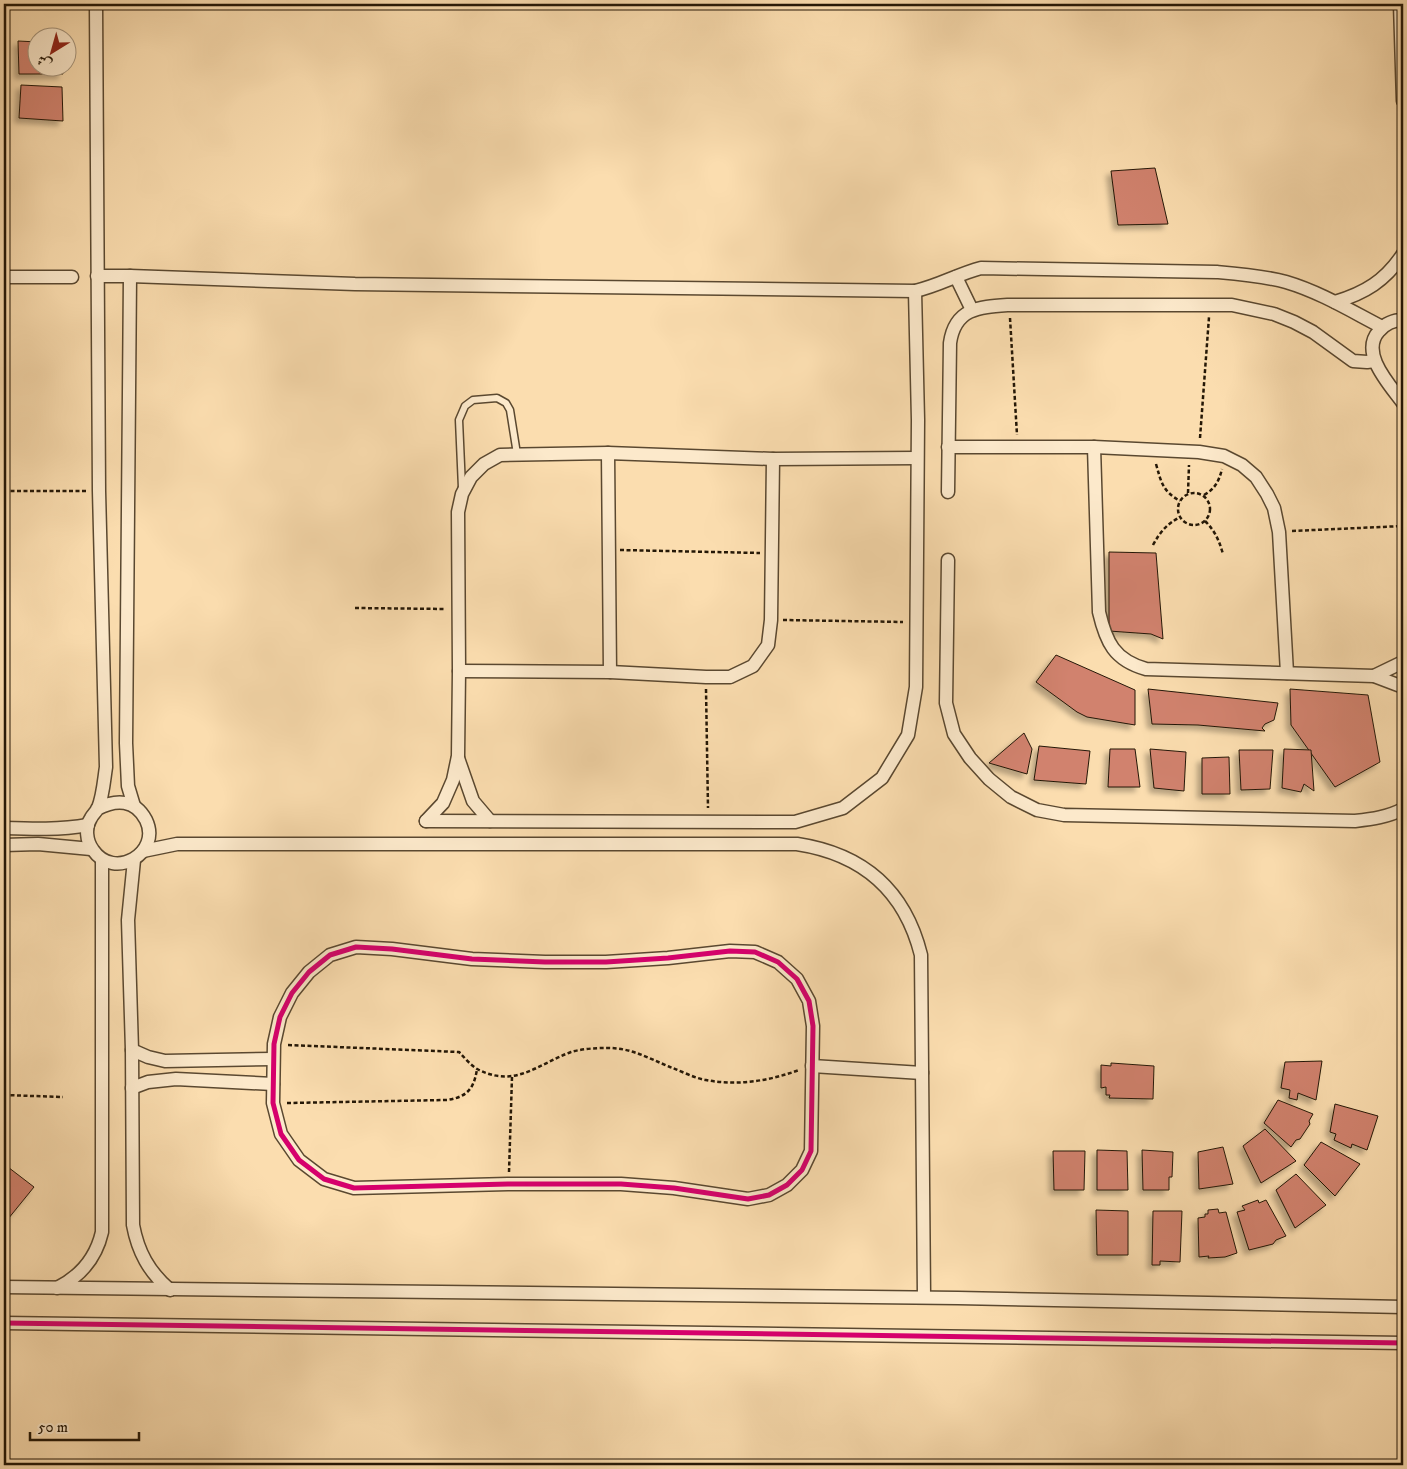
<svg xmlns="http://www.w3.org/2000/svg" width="1407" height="1469" font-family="'IM FELL DW Pica',Amiri,serif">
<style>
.building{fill:#d1826e;stroke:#241706;filter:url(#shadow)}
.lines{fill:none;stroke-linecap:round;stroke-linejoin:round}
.service-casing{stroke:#5a4830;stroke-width:9}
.minor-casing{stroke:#5a4830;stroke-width:15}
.path{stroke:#241706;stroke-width:2.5;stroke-dasharray:4 2.5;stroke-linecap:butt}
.service{stroke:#fce9cb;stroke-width:6}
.minor{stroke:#fce9cb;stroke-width:12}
.cycleway-casing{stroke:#fce9cb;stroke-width:8}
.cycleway{stroke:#d6006c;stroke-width:5}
</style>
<defs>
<filter id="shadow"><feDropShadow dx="-4.5" dy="4.5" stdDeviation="2.5" flood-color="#0004"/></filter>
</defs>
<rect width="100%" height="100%" fill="#fbddaf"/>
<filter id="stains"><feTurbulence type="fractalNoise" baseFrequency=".004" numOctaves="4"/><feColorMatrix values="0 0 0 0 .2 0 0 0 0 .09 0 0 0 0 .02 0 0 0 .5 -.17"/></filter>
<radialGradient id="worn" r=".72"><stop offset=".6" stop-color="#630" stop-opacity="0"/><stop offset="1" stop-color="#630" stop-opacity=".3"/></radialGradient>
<g class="building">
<path d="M18 41 38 42V68H62L63 74H19Z"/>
<path d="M21 85 62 87 63 121 19 118Z"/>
<path d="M1155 168 1168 224 1118 225 1111 171Z"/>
<path d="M1109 552 1156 553 1163 639 1151 634 1109 631Z"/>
<path d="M1056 655 1135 690V725L1087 717 1077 712 1036 682Z"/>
<path d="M1148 689 1278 703 1274 720 1265 724 1262 728 1265 731 1198 725 1152 724Z"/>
<path d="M1290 689 1368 695 1380 762 1335 787 1291 725Z"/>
<path d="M1024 733 1032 749 1027 774 989 763Z"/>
<path d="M1039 746 1090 751 1086 784 1034 780Z"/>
<path d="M1110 749H1135L1140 787H1108Z"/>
<path d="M1150 749 1186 752 1184 791 1154 788Z"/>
<path d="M1284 749 1311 750 1314 791 1304 784 1301 792 1282 788Z"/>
<path d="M1239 750H1273L1270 789 1241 790Z"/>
<path d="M1229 757 1230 794H1202V758Z"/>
<path d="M1322 1061 1316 1100 1298 1093 1297 1100 1289 1098 1290 1090 1281 1088 1285 1062Z"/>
<path d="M1111 1063 1154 1066 1153 1099 1109 1098 1110 1095H1106V1087L1101 1088V1065L1111 1066Z"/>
<path d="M1278 1100 1313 1114 1309 1121 1310 1124 1300 1139 1296 1140 1291 1147 1264 1123Z"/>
<path d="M1335 1104 1378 1116 1367 1150 1352 1144 1351 1148 1334 1140 1336 1134 1330 1132Z"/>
<path d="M1265 1129 1296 1161 1261 1183 1243 1146Z"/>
<path d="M1321 1142 1360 1164 1335 1196 1304 1165Z"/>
<path d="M1223 1147 1233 1184 1199 1189 1198 1152Z"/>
<path d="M1097 1150 1127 1151 1128 1190H1097Z"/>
<path d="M1142 1150 1173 1152 1172 1177H1169V1190H1143Z"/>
<path d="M1053 1151H1085L1084 1190H1054Z"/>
<path d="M4 1164 34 1187 8 1219 4 1215Z"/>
<path d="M1296 1174 1326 1205 1295 1228 1276 1190Z"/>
<path d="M1258 1200 1259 1203 1266 1200 1286 1236 1276 1240 1273 1244 1249 1250 1237 1212 1245 1210 1242 1206Z"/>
<path d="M1218 1209 1219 1213 1226 1212 1237 1253 1225 1257 1208 1258 1209 1256 1199 1257 1198 1218 1205 1217V1214H1208V1210Z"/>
<path d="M1096 1210 1128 1211V1255H1097Z"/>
<path d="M1153 1211H1182L1180 1262 1160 1261V1265H1152Z"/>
</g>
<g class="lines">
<g class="service-casing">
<path id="service" d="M462 488 459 420 465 406 473 400 497 398 506 403 510 410 517 454"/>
</g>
<g class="minor-casing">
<g id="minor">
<path d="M96 4 99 491 106 767C104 780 103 796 98 808 96 812 93 814 91 818 85 827 86 841 93 850 114 881 162 853 146 820 135 799 116 799 97 809"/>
<path d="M1400 4 1403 101"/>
<path d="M97 276H130L355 284 915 291C938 286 958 274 981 268L1217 272C1240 274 1264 276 1286 282 1320 292 1351 311 1382 327"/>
<path d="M130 276 126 743 128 786 134 806"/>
<path d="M4 277H72"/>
<path d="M956 277 972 310"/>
<path d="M1335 302C1365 293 1385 281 1403 254"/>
<path d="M1403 320C1394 320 1385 324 1379 331 1359 353 1390 385 1403 403"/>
<path d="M948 447H1094L1199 452 1224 456 1242 465 1256 477 1267 494 1274 508 1279 532 1287 673"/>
<path d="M1094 447 1099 612C1106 642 1114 660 1146 669L1374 676 1403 687"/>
<path d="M608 453 610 672"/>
<path d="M948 492 950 343C955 308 979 307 1009 305H1232L1274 314 1294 322 1313 332 1353 361 1367 362 1374 361"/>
<path d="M948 560 946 703 954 734 970 758 989 779 1011 797 1037 810 1064 815 1355 821C1372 819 1388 817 1403 809"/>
<path d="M459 671 610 672 706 677H730L753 666 768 645 771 620 773 459"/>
<path d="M1374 676 1403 662"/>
<path d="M458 758 473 801 490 821"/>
<path d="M426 821 795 822 843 808 882 778 908 735 916 687 918 420 915 291"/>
<path d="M426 821 443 803 453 780 458 756 459 671 458 512 462 494 471 477 484 464 500 455 608 453 773 459 917 458"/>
<path d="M4 828C32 829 60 830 88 825"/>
<path d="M4 845 38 844 91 849"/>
<path d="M143 851 177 844H797C863 854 905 891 921 955L924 1297"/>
<path d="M134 860 128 920 132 1050 133 1225C138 1252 149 1272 170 1290"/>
<path d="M356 947 392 949 472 959 545 962H606L668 958 730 951 755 952 778 962 797 979 809 1001 813 1026 811 1151 802 1170 787 1185 769 1195 748 1199 674 1188 621 1184H508L354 1188 324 1179 299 1160 281 1134 273 1103 274 1044 280 1017 292 993 309 972 330 955Z"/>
<path d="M132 1050 148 1057 165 1061 273 1059"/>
<path d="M812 1066 922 1073"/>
<path d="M132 1088 148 1082 176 1079 273 1084"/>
<path d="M4 1287 958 1298 1403 1307"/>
<path d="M57 1288C81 1276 96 1258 102 1232V860"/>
<path d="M4 1323 1403 1343"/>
</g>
</g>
<g class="path">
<path d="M1010 318 1017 435"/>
<path d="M1200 438 1209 317"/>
<path d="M1156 464C1161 481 1162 491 1180 501"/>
<path d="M4 491H87"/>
<circle cx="1194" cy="509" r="16"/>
<path d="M1188 493 1189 465"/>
<path d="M1204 495C1215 489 1219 481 1222 469"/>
<path d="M1205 521C1215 531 1219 540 1223 554"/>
<path d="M1292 531 1403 526"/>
<path d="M1153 545C1160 532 1167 524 1180 517"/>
<path d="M620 550 760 553"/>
<path d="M355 608 445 609"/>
<path d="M783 620 903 622"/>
<path d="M706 689 708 808"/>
<path d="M288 1045 459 1052C465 1058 471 1066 479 1070 516 1088 538 1064 571 1052 581 1049 595 1048 605 1048 630 1047 648 1058 670 1067 681 1071 694 1078 706 1080 737 1086 769 1081 799 1070"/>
<path d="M4 1095 63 1097"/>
<path d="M287 1103 447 1100C467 1097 474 1089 477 1069"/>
<path d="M509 1172 512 1077"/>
</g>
<use href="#service" class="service"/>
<use href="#minor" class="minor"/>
<g class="cycleway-casing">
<g id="cycleway">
<path d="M356 947 392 949 472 959 545 962H606L668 958 730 951 755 952 778 962 797 979 809 1001 813 1026 811 1151 802 1170 787 1185 769 1195 748 1199 674 1188 621 1184H508L354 1188 324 1179 299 1160 281 1134 273 1103 274 1044 280 1017 292 993 309 972 330 955Z"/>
<path d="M4 1323 1403 1343"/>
</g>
</g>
<use href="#cycleway" class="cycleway"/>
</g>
<rect width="1407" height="1469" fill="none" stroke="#fbddaf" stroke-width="20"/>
<rect x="5" y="5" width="1397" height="1459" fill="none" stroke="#241706" stroke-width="2.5"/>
<rect x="10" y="10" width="1387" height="1449" fill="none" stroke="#241706"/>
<g transform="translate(52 52) rotate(217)"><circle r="24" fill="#fce9cb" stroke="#a6957c"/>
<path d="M0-4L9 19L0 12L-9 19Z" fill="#8f2418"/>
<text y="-8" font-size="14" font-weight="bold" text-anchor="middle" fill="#241706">ش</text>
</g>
<path d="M30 1432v8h109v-8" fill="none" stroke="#241706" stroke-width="2.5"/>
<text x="38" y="1432" font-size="15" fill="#241706" stroke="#fce9cb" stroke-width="4" paint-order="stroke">50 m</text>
<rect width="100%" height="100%" filter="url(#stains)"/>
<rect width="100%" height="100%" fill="url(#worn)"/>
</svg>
